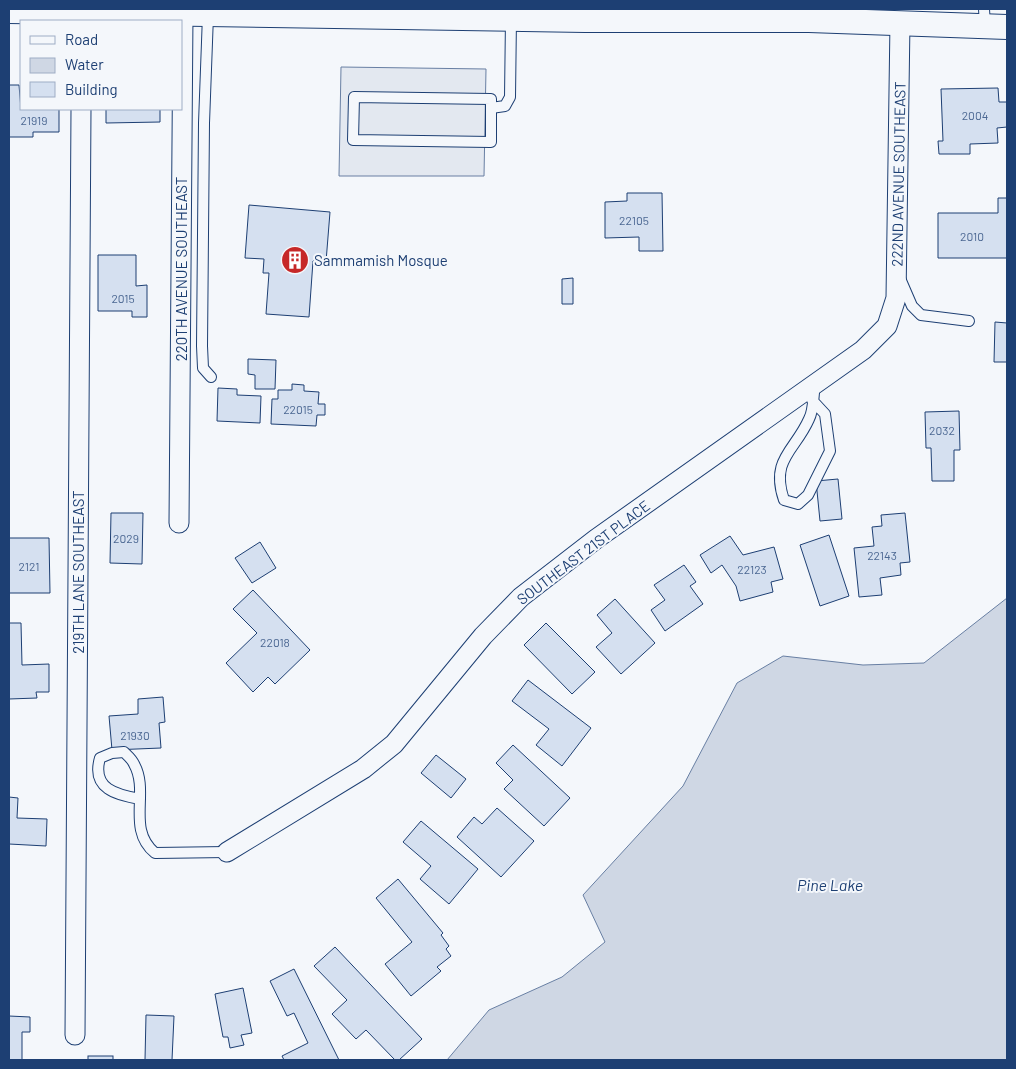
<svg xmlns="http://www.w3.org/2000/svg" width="1016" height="1069" font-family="Barlow,sans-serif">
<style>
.parking{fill:#e3e8f0;stroke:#687fa3}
.water{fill:#cfd7e4;stroke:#687fa3}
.building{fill:#d5e0f0;stroke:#1d3f73}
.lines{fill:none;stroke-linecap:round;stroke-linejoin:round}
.service-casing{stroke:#1d3f73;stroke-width:12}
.minor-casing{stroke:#1d3f73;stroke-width:21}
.tertiary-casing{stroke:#1d3f73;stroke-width:26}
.service{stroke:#f4f7fb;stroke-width:10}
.minor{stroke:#f4f7fb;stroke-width:19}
.tertiary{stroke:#f4f7fb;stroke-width:24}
.labels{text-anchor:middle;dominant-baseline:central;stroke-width:4;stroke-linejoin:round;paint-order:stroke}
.number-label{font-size:12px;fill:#4b6792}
.street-label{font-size:15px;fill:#1d3f73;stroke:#f4f7fb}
.poi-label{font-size:15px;fill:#1d3f73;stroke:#f4f7fb;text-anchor:start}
.water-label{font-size:16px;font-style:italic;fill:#1d3f73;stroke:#f4f7fb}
</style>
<rect width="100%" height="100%" fill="#f4f7fb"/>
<path class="parking" d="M341 67 486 69 484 176H339Z"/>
<path class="water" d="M1007 598V1060H447L489 1010 562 977 605 942 583 895 683 786 737 683 783 656 863 665 924 663Z"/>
<g class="building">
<path d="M9 85H19L21 109H59V132H33V137H9Z"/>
<path d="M998 88 999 102H1007V127L997 128 998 143 970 144V154H939L938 141H943L941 89Z"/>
<path d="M106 109H160V122L106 123Z"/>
<path d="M627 193H662L663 251H639V237L605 238V202L627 201Z"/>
<path d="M998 198H1007V258H938V213H998Z"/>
<path d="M249 205 330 212 326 262 313 261 309 317 266 314 269 273H263L264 259 245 258Z"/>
<path d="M98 255H136V286L147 285V317H132V311H98Z"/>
<path d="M573 278V304H562V279Z"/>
<path d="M995 322 1007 323V362H994Z"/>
<path d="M248 359 276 360 275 389H255V375L248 374Z"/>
<path d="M292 384 304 385V391L319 392 318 404H325V415H317L316 426 271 424 272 399H278V390H292Z"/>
<path d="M218 388 237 389V395L261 396 260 423 217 421Z"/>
<path d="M959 411 960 450H954V481H932L931 448H926L925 412Z"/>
<path d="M838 479 842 519 820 521 816 481Z"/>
<path d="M111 513H143L142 564 110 563Z"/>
<path d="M905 513 910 562 900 563 901 575 880 578 882 595 859 597 854 548 874 546 872 527 882 526 881 515Z"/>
<path d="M829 535 849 596 820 606 800 545Z"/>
<path d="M730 536 743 555 774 547 783 579 771 582 773 592 740 601 736 586 722 565 711 573 700 555Z"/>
<path d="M9 538H49L50 593H9Z"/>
<path d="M260 542 276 568 252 583 235 558Z"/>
<path d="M684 565 696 582 690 586 703 604 665 631 651 610 665 600 654 585Z"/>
<path d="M253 590 310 650 275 684 268 677 253 692 226 663 257 633 233 609Z"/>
<path d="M615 599 655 643 621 674 596 647 612 633 597 615Z"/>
<path d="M9 623H21L22 665 49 664V692H36L37 698 9 699Z"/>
<path d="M546 623 595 672 572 694 524 645Z"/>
<path d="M528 680 591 728 562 766 536 745 549 729 512 701Z"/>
<path d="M163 697 165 722 159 723 161 748 112 750 109 716 138 714V699Z"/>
<path d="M513 745 570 798 544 826 504 789 513 780 496 763Z"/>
<path d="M436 755 466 779 451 798 421 773Z"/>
<path d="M9 797 18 798 17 818 47 819 46 846 9 844Z"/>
<path d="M497 808 534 841 501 877 457 837 474 817 482 824Z"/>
<path d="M421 821 478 869 449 904 420 879 431 866 403 842Z"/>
<path d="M398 879 443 933 441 935 449 946 446 949 451 956 437 967 441 971 411 996 385 964 412 942 376 898Z"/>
<path d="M335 947 422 1039 399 1060H395L366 1030 356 1039 332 1014 347 1000 314 966Z"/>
<path d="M294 969 339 1060H284L282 1056 308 1043 294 1013 287 1016 270 981Z"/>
<path d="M243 988 252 1033 241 1035 244 1045 230 1048 228 1037H223L215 994Z"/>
<path d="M146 1015 174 1016 172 1060H145Z"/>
<path d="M9 1016 30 1017V1032H22V1060H9Z"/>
<rect x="88" y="1056" width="25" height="4"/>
</g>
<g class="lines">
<g class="service-casing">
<g id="service">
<path d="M984 9 985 25"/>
<path d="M208 15 204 123 202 346 203 368 211 377"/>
<path d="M354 97 491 99V142L353 140Z"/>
<path d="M491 108 505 106 510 97 511 18"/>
<path d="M899 276 912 306 921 315 969 321"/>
<path d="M812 400 825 414 830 451 808 495 798 504 784 500C770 459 795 451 809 419 814 410 813 395 815 385"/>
<path d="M140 799C117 795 91 789 100 758L112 753 124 752C127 755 132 759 134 764 150 792 126 829 155 853L227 852"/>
</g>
</g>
<g class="minor-casing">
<g id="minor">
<path d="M179 523 183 15"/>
<path d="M227 852 363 769 394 744 483 636 521 597 596 539 863 350 887 326 896 298 900 22"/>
<path d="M75 1035 81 109"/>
</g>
</g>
<g class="tertiary-casing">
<path id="tertiary" d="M9 11 585 20H809L1007 27"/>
</g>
<use href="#service" class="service"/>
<use href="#minor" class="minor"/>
<use href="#tertiary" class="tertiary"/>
</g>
<defs>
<g id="building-disc" transform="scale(1.4375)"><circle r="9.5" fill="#c62828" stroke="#f4f7fb"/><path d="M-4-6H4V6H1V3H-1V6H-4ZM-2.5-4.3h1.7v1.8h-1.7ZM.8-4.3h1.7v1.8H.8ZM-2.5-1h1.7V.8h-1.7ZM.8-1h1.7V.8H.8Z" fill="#fff"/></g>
</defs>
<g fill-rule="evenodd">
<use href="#building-disc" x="295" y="260"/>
</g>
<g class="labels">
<g class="number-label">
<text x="975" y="115">2004</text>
<text x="34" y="120">21919</text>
<text x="634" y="220">22105</text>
<text x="972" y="236">2010</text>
<text x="123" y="298">2015</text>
<text x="298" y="409">22015</text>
<text x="942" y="430">2032</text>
<text x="126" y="538">2029</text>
<text x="882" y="555">22143</text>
<text x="29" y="566">2121</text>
<text x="752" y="569">22123</text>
<text x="275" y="642">22018</text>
<text x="135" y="735">21930</text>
</g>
<g class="street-label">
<text transform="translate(898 174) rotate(-89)">222ND AVENUE SOUTHEAST</text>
<text transform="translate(181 269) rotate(-90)">220TH AVENUE SOUTHEAST</text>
<text transform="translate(583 552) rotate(-37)">SOUTHEAST 21ST PLACE</text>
<text transform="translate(78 572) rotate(-90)">219TH LANE SOUTHEAST</text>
</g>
<g class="poi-label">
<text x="314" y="260">Sammamish Mosque</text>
</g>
<g class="water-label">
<text x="830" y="884">Pine Lake</text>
</g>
</g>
<rect width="1016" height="1069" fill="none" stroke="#1d3f73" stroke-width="20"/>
<rect x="20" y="20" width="162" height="90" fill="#f4f7fb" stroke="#9eadc5"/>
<rect x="30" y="36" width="25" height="8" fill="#f4f7fb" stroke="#9eadc5"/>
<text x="65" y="45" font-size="15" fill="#1d3f73">Road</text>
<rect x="30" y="58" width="25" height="15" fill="#cfd7e4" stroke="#9eadc5"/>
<text x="65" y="70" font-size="15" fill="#1d3f73">Water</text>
<rect x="30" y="82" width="25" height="15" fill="#d5e0f0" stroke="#9eadc5"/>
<text x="65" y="95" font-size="15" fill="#1d3f73">Building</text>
</svg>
